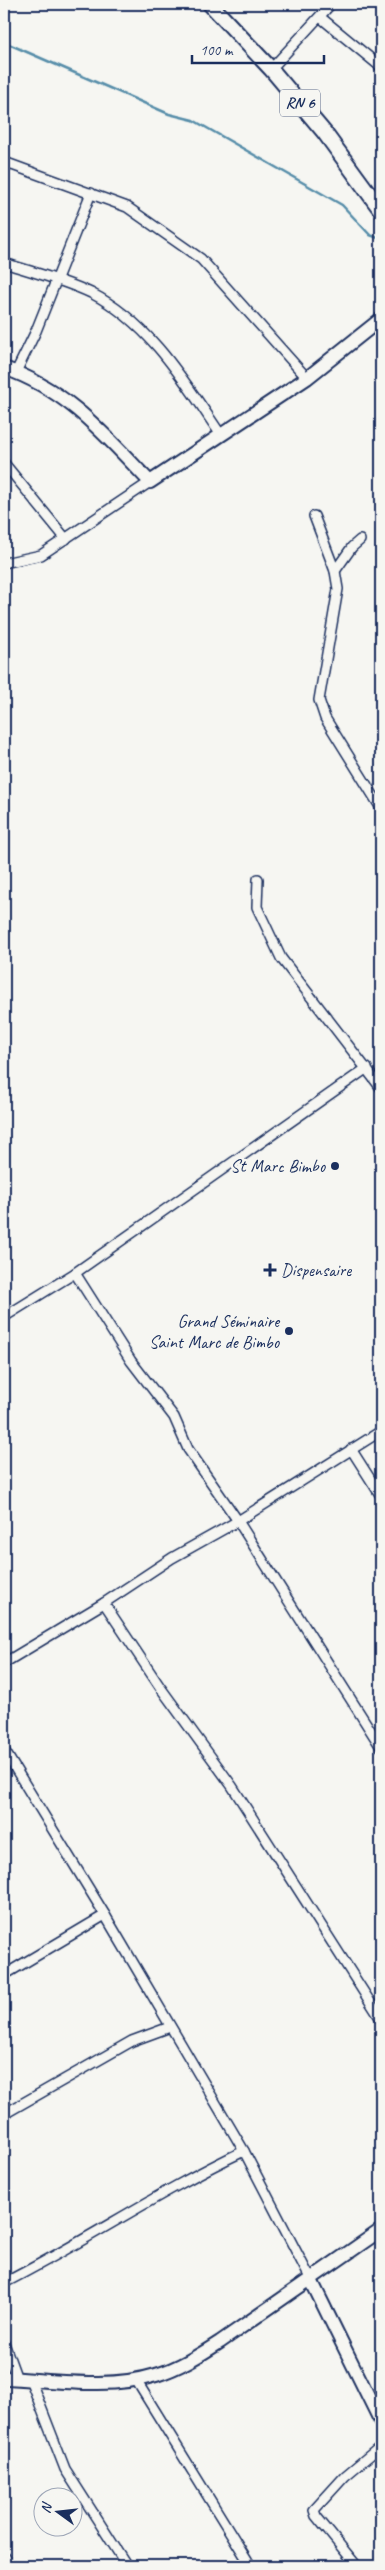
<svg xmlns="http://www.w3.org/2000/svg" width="385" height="2570" font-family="Caveat,sans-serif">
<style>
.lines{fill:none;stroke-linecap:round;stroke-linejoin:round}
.stream{stroke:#568da9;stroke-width:2.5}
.street-casing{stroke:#1b2f5e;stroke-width:12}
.secondary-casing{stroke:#1b2f5e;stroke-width:16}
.primary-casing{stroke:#1b2f5e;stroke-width:18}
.street{stroke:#f6f6f2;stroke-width:9}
.secondary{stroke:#f6f6f2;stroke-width:12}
.primary{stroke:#f6f6f2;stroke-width:14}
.poi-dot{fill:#1b2f5e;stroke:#f6f6f2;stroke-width:2}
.labels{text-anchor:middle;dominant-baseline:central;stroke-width:5;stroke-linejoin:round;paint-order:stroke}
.shield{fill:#f6f6f2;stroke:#5d6b8a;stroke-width:1}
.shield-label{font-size:16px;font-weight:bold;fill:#1b2f5e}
.poi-label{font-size:18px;fill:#1b2f5e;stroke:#f6f6f2;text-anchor:end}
</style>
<rect width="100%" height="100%" fill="#f6f6f2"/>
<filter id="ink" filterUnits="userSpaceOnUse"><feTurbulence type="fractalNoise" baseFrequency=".02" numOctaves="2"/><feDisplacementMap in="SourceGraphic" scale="10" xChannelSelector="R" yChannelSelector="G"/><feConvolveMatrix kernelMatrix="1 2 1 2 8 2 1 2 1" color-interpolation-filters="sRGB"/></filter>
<g filter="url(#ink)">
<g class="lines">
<path class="stream" d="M4 42 169 114 193 120 342 205 370 235 381 239"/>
<g class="street-casing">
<g id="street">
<path d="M320 17 381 67"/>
<path d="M271 69 331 4"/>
<path d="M4 162 127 207 201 259 307 378"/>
<path d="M4 263C33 272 63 280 91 293 150 323 185 382 221 435"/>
<path d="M16 372 36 331 91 193"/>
<path d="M4 463 66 539"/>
<path d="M314 516 335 571 338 589 319 700 325 718 381 808"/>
<path d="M4 563 41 555 150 482"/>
<path d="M335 571 352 547 360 540"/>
<path d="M258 879 257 907 281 958 381 1088"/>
<path d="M75 1273 131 1361 174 1417 188 1449 238 1521 381 1747"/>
<path d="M4 1317 75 1273 367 1068"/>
<path d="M351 1449 381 1496"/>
<path d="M104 1603 160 1687 232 1786 381 2019"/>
<path d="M4 1663 104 1603 172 1558 238 1521 381 1431"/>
<path d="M4 1750 105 1915 244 2151 310 2278"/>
<path d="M4 1975 105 1915"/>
<path d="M4 2114 132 2041 170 2027"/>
<path d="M4 2283C85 2242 161 2190 244 2151"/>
<path d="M4 2343 17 2379"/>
<path d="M30 2379 65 2469 127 2566"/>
<path d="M136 2380 251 2566"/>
<path d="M4 2557 10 2566"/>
<path d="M357 2566 316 2516 314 2510 345 2476 381 2446"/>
</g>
</g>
<g class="secondary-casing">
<g id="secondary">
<path d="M4 368C68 390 105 435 150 482L307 378 381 319"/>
<path d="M310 2278 381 2422"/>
<path d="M4 2378C53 2380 107 2390 156 2375 179 2368 200 2355 220 2342L381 2230"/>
</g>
</g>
<g class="primary-casing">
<path id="primary" d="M210 4 271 69 324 132 381 210"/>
</g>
<use href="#street" class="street"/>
<use href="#secondary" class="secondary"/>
<use href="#primary" class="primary"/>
</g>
</g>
<g class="poi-dot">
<circle cx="335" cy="1166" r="5"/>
<path d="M267.5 1262.5h5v5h5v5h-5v5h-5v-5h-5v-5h5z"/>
<circle cx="289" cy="1331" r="5"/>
</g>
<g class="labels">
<rect class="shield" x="280" y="89.5" width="40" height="27" rx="4"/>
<g class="shield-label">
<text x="300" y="103">RN 6</text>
</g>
<g class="poi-label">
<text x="325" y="1166">St Marc Bimbo</text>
<text x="281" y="1270" text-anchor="start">Dispensaire</text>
<text x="279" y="1321">Grand Séminaire<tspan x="279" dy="21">Saint Marc de Bimbo</tspan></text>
</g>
</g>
<rect width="385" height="2570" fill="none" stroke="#f6f6f2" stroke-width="20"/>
<rect x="10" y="10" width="365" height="2550" fill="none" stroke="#1b2f5e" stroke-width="2" filter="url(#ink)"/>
<g transform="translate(58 2512) rotate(285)"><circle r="24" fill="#f6f6f2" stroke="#9ea6b7"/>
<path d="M0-4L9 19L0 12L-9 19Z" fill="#1b2f5e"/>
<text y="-8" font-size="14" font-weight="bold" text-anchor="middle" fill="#1b2f5e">N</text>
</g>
<path d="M192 55v8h132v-8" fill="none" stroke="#1b2f5e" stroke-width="2.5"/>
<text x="200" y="55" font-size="15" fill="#1b2f5e" stroke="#f6f6f2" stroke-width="4" paint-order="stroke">100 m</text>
</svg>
